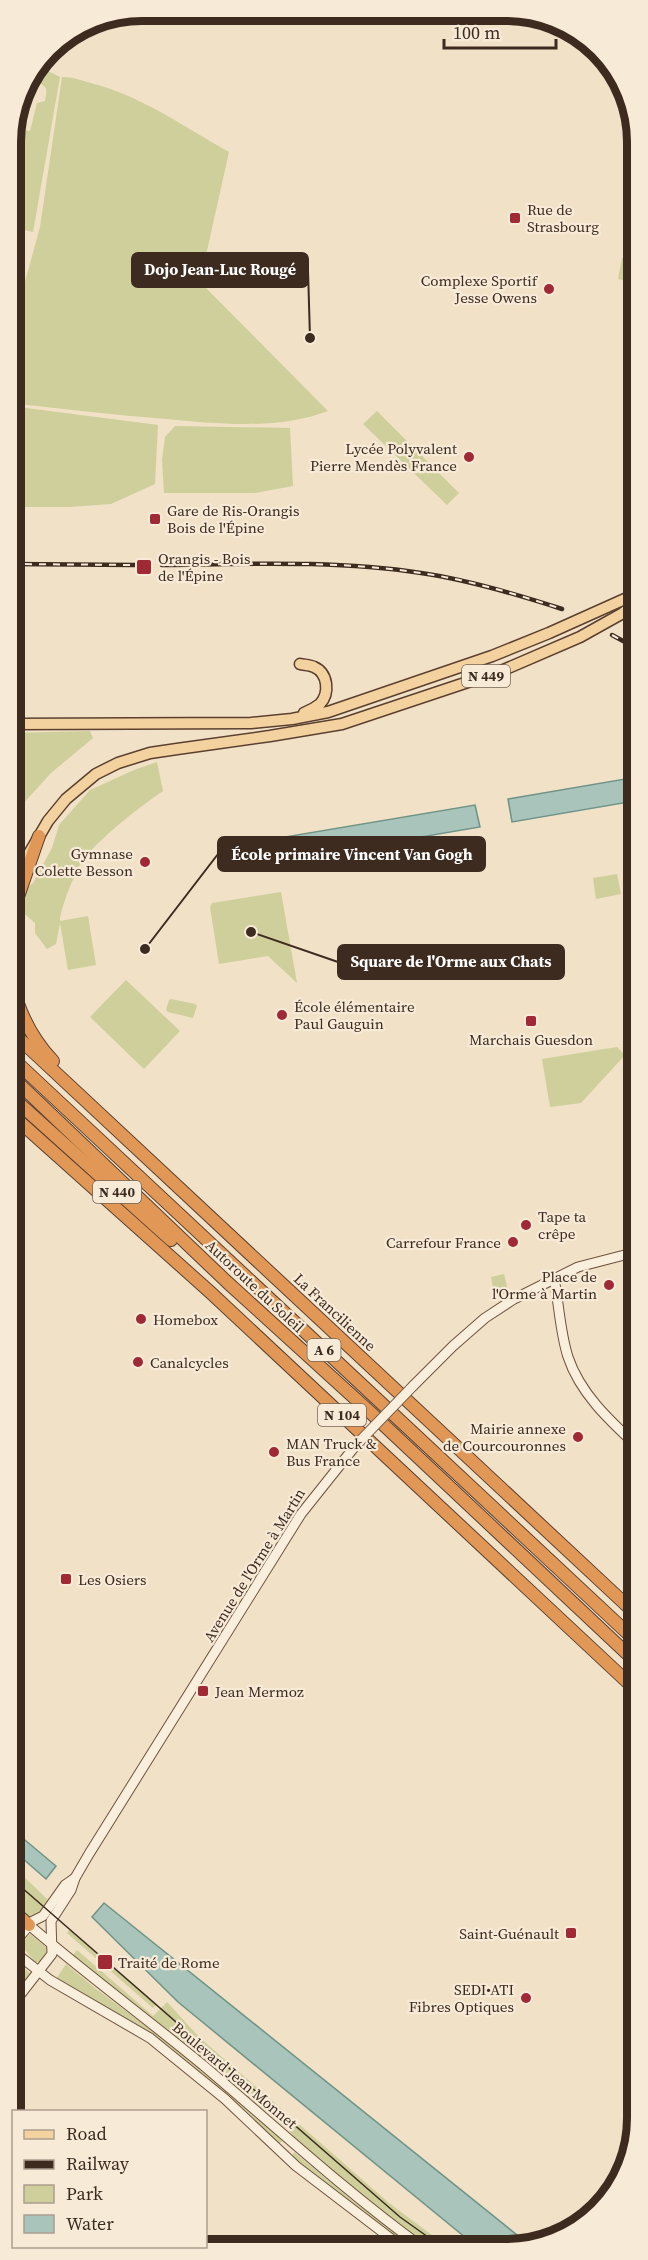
<svg xmlns="http://www.w3.org/2000/svg" width="648" height="2260" font-family="'Source Serif 4',serif">
<style>
.green{fill:#cecf9a}
.water{fill:#a9c4ba;stroke:#6f9387;stroke-width:1.5}
.lines{fill:none;stroke-linecap:round;stroke-linejoin:round}
.secondary-casing{stroke:#6f533e;stroke-width:11}
.primary-casing{stroke:#5b4030;stroke-width:13}
.highway-casing{stroke:#5b4030;stroke-width:14}
.secondary{stroke:#faeedc;stroke-width:9}
.primary{stroke:#f4d29f;stroke-width:10}
.highway{stroke:#e19857;stroke-width:12}
.tram{stroke:#3d2b20;stroke-width:1.5}
.rail-casing{stroke:#3d2b20;stroke-width:4.5}
.rail{stroke:#f7ebd8;stroke-width:2;stroke-dasharray:7;stroke-linecap:butt}
.secondary-bridge-casing{stroke:#6f533e;stroke-width:11;stroke-linecap:butt}
.secondary-bridge{stroke:#faeedc;stroke-width:9}
.poi-dot{fill:#9f2934;stroke:#f7ebd8;stroke-width:2}
.labels{text-anchor:middle;dominant-baseline:central;stroke-width:4.5;stroke-linejoin:round;paint-order:stroke}
.shield{fill:#f7ebd8;stroke:#756557;stroke-width:1.5}
.shield-label{font-size:14px;font-weight:bold;fill:#3d2b20}
.poi-label{font-size:15px;fill:#3d2b20;stroke:#f7ebd8;text-anchor:start}
.street-label{font-size:15px;fill:#3d2b20;stroke:#f7ebd8}
.rim{fill:none;stroke:#3d2b20;stroke-width:8}
.leader{fill:none;stroke:#3d2b20;stroke-width:2}
.callout-dot{fill:#3d2b20;stroke:#f7ebd8;stroke-width:2}
.callout{fill:#3d2b20;stroke:#3d2b20;stroke-width:2}
.callout-label{font-size:16px;text-anchor:middle;font-weight:bold;fill:#fff}
</style>
<rect width="100%" height="100%" fill="#f0e1c7"/>
<g class="green">
<path d="M37 68H42L60 77 33 232 11 227V134L12 129 30 131 37 103 45 101C48 86 47 89 36 80L35 73Z"/>
<path d="M62 77C75 77 86 82 98 85 146 99 186 128 229 152L200 282 328 411C278 430 220 424 167 419 115 415 63 409 11 403V333L40 227Z"/>
<path d="M622 258 635 261V283L618 279Z"/>
<path d="M11 406 158 425 155 484 111 504 69 507H11Z"/>
<path d="M377 411 459 493 447 505 363 424Z"/>
<path d="M175 426 290 428 293 486 255 493H164L162 460 165 437Z"/>
<path d="M90 731 93 738 51 773 21 806 11 789V733Z"/>
<path d="M157 762 163 791C138 808 105 834 85 857 77 867 60 908 60 921L88 916 96 965 68 970 60 923 56 944 47 949 35 933V923L20 910 24 890 33 883 52 848 59 825 90 790 134 770Z"/>
<path d="M617 874 621 894 596 899 593 878Z"/>
<path d="M281 892 297 983 268 956 219 964 210 907 212 903Z"/>
<path d="M126 980 180 1031 144 1069 90 1017Z"/>
<path d="M171 999 195 1004 197 1006 193 1018 168 1012 166 1010 169 1000Z"/>
<path d="M617 1047 625 1055 581 1103 550 1107 542 1059Z"/>
<path d="M504 1274 508 1291 495 1299 491 1277Z"/>
<path d="M13 1866 49 1901 38 1915 27 1916 13 1903Z"/>
<path d="M70 1929 157 2004 153 2008 67 1933Z"/>
<path d="M30 1934 47 1948V1951L39 1962H35L25 1950 23 1952 20 1949V1943Z"/>
<path d="M77 1950 153 2016 167 2002 200 2038 284 2111 283 2114 292 2121 285 2128 265 2110 262 2112 73 1955Z"/>
<path d="M13 1960 31 1974 13 1998Z"/>
<path d="M66 1964 95 1988 178 2050 283 2140 278 2145 227 2096 172 2049 143 2028 56 1979Z"/>
<path d="M295 2124 298 2126 300 2125 389 2203 448 2247H428L392 2221 291 2137 293 2135 289 2131Z"/>
<path d="M294 2152 358 2205 416 2247H409L292 2157Z"/>
</g>
<g class="water">
<path d="M625 779 629 802 512 822 508 799Z"/>
<path d="M475 805 480 827 280 861 270 852 267 840Z"/>
<path d="M13 1830 56 1866 46 1879 13 1850Z"/>
<path d="M104 1903 532 2247H477L178 2002 92 1917Z"/>
</g>
<g class="lines">
<g class="secondary-casing">
<g id="secondary">
<path d="M554 1278C559 1304 560 1332 568 1357 580 1393 609 1420 636 1445"/>
<path d="M413 1386 453 1346 485 1318 514 1299 578 1267 636 1252"/>
<path d="M29 1925C86 1974 146 2018 204 2066 276 2127 345 2191 422 2247"/>
<path d="M13 1944 33 1921 43 1916 65 1885 75 1878"/>
<path d="M13 1951 50 1980 150 2038 225 2099 296 2166 402 2247"/>
<path d="M13 2004 52 1954 51 1921 71 1890 75 1878 89 1854 301 1514 356 1445"/>
</g>
</g>
<g class="primary-casing">
<g id="primary">
<path d="M300 664C304 665 310 665 314 667 328 673 330 693 320 704 315 708 309 711 304 713"/>
<path d="M11 724 251 723 292 719 328 712 492 656 549 633 636 594"/>
<path d="M12 883 48 821 66 799 96 774 118 763 150 753 177 749 270 736 342 724 501 671 580 637 623 613 636 603"/>
</g>
</g>
<g class="highway-casing">
<g id="highway">
<path d="M11 725H15"/>
<path d="M12 828V857"/>
<path d="M12 914 39 836"/>
<path d="M12 983C19 1013 32 1039 53 1061"/>
<path d="M12 1032 637 1615"/>
<path d="M12 1058 637 1642"/>
<path d="M12 1077 227 1282 370 1412 637 1663"/>
<path d="M12 1097 171 1240"/>
<path d="M12 1115 210 1292 637 1691"/>
<path d="M13 1911 29 1925"/>
</g>
</g>
<use href="#secondary" class="secondary"/>
<use href="#primary" class="primary"/>
<use href="#highway" class="highway"/>
<path class="tram" d="M13 1880 400 2217 442 2247"/>
<g class="rail-casing">
<g id="rail">
<path d="M11 564 135 565"/>
<path d="M162 565C247 564 336 560 421 573 469 580 516 594 562 609"/>
<path d="M612 635 636 648"/>
</g>
</g>
<use href="#rail" class="rail"/>
<g class="secondary-bridge-casing">
<path id="secondary-bridge" d="M356 1445 413 1386"/>
</g>
<use href="#secondary-bridge" class="secondary-bridge"/>
</g>
<g class="poi-dot">
<rect x="509" y="212" width="12" height="12" rx="3"/>
<circle cx="549" cy="289" r="6"/>
<circle cx="469" cy="457" r="6"/>
<rect x="149" y="513" width="12" height="12" rx="3"/>
<rect x="136" y="559" width="16" height="16" rx="3"/>
<circle cx="145" cy="862" r="6"/>
<circle cx="282" cy="1015" r="6"/>
<rect x="525" y="1015" width="12" height="12" rx="3"/>
<circle cx="526" cy="1225" r="6"/>
<circle cx="513" cy="1242" r="6"/>
<circle cx="609" cy="1285" r="6"/>
<circle cx="141" cy="1319" r="6"/>
<circle cx="138" cy="1362" r="6"/>
<circle cx="578" cy="1437" r="6"/>
<circle cx="274" cy="1452" r="6"/>
<rect x="60" y="1573" width="12" height="12" rx="3"/>
<rect x="197" y="1685" width="12" height="12" rx="3"/>
<rect x="565" y="1927" width="12" height="12" rx="3"/>
<rect x="97" y="1954" width="16" height="16" rx="3"/>
<circle cx="526" cy="1998" r="6"/>
</g>
<g class="labels">
<g class="shield">
<rect x="462" y="665" width="48" height="22" rx="4.5"/>
<rect x="93" y="1181" width="48" height="22" rx="4.5"/>
<rect x="307.5" y="1339" width="33" height="22" rx="4.5"/>
<rect x="318" y="1404" width="48" height="22" rx="4.5"/>
</g>
<g class="shield-label">
<text x="486" y="676">N 449</text>
<text x="117" y="1192">N 440</text>
<text x="324" y="1350">A 6</text>
<text x="342" y="1415">N 104</text>
</g>
<g class="poi-label">
<text x="527" y="209">Rue de<tspan x="527" dy="17">Strasbourg</tspan></text>
<text x="537" y="280" text-anchor="end">Complexe Sportif<tspan x="537" dy="17">Jesse Owens</tspan></text>
<text x="457" y="448" text-anchor="end">Lycée Polyvalent<tspan x="457" dy="17">Pierre Mendès France</tspan></text>
<text x="167" y="510">Gare de Ris-Orangis<tspan x="167" dy="17">Bois de l'Épine</tspan></text>
<text x="158" y="558">Orangis - Bois<tspan x="158" dy="17">de l'Épine</tspan></text>
<text x="133" y="853" text-anchor="end">Gymnase<tspan x="133" dy="17">Colette Besson</tspan></text>
<text x="294" y="1006">École élémentaire<tspan x="294" dy="17">Paul Gauguin</tspan></text>
<text x="531" y="1039" text-anchor="middle">Marchais Guesdon</text>
<text x="538" y="1216">Tape ta<tspan x="538" dy="17">crêpe</tspan></text>
<text x="501" y="1242" text-anchor="end">Carrefour France</text>
<text x="597" y="1276" text-anchor="end">Place de<tspan x="597" dy="17">l'Orme à Martin</tspan></text>
<text x="153" y="1319">Homebox</text>
<text x="150" y="1362">Canalcycles</text>
<text x="566" y="1428" text-anchor="end">Mairie annexe<tspan x="566" dy="17">de Courcouronnes</tspan></text>
<text x="286" y="1443">MAN Truck &amp;<tspan x="286" dy="17">Bus France</tspan></text>
<text x="78" y="1579">Les Osiers</text>
<text x="215" y="1691">Jean Mermoz</text>
<text x="559" y="1933" text-anchor="end">Saint-Guénault</text>
<text x="118" y="1962">Traité de Rome</text>
<text x="514" y="1989" text-anchor="end">SEDI•ATI<tspan x="514" dy="17">Fibres Optiques</tspan></text>
</g>
<g class="street-label">
<text transform="translate(255 1286) rotate(43)">Autoroute du Soleil</text>
<text transform="translate(335 1312) rotate(43)">La Francilienne</text>
<text transform="translate(254 1565) rotate(-58)">Avenue de l'Orme à Martin</text>
<text transform="translate(235 2075) rotate(40)">Boulevard Jean Monnet</text>
</g>
</g>
<path d="M0 0H648V2260H0ZM142 21H506A121 121 0 0 1 627 142V2118A121 121 0 0 1 506 2239H142A121 121 0 0 1 21 2118V142A121 121 0 0 1 142 21Z" fill="#f7ebd8" fill-rule="evenodd"/>
<path class="rim" d="M142 21H506A121 121 0 0 1 627 142V2118A121 121 0 0 1 506 2239H142A121 121 0 0 1 21 2118V142A121 121 0 0 1 142 21Z"/>
<path class="leader" d="M310 338L308 270M145 949L218 854M251 932L338 962"/>
<g class="callout-dot">
<circle cx="310" cy="338" r="6"/>
<circle cx="145" cy="949" r="6"/>
<circle cx="251" cy="932" r="6"/>
</g>
<g class="callout">
<rect x="132" y="253" width="176" height="34" rx="6"/>
<rect x="218" y="837" width="267" height="34" rx="6"/>
<rect x="338" y="945" width="226" height="34" rx="6"/>
</g>
<g class="callout-label">
<text x="220" y="275">Dojo Jean-Luc Rougé</text>
<text x="352" y="860">École primaire Vincent Van Gogh</text>
<text x="451" y="967">Square de l'Orme aux Chats</text>
</g>
<rect x="12" y="2110" width="195" height="138" fill="#f7ebd8" stroke="#ad9e8e" stroke-width="1.5"/>
<rect x="24" y="2130" width="30" height="9" fill="#f4d29f" stroke="#ad9e8e" stroke-width="1.5"/>
<text x="66" y="2140" font-size="18" fill="#3d2b20">Road</text>
<rect x="24" y="2160" width="30" height="9" fill="#3d2b20" stroke="#ad9e8e" stroke-width="1.5"/>
<text x="66" y="2170" font-size="18" fill="#3d2b20">Railway</text>
<rect x="24" y="2185" width="30" height="18" fill="#cecf9a" stroke="#ad9e8e" stroke-width="1.5"/>
<text x="66" y="2200" font-size="18" fill="#3d2b20">Park</text>
<rect x="24" y="2215" width="30" height="18" fill="#a9c4ba" stroke="#ad9e8e" stroke-width="1.5"/>
<text x="66" y="2230" font-size="18" fill="#3d2b20">Water</text>
<path d="M444 39v9h112v-9" fill="none" stroke="#3d2b20" stroke-width="3"/>
<text x="453" y="39" font-size="18" fill="#3d2b20" stroke="#f7ebd8" stroke-width="4.5" paint-order="stroke">100 m</text>
</svg>
